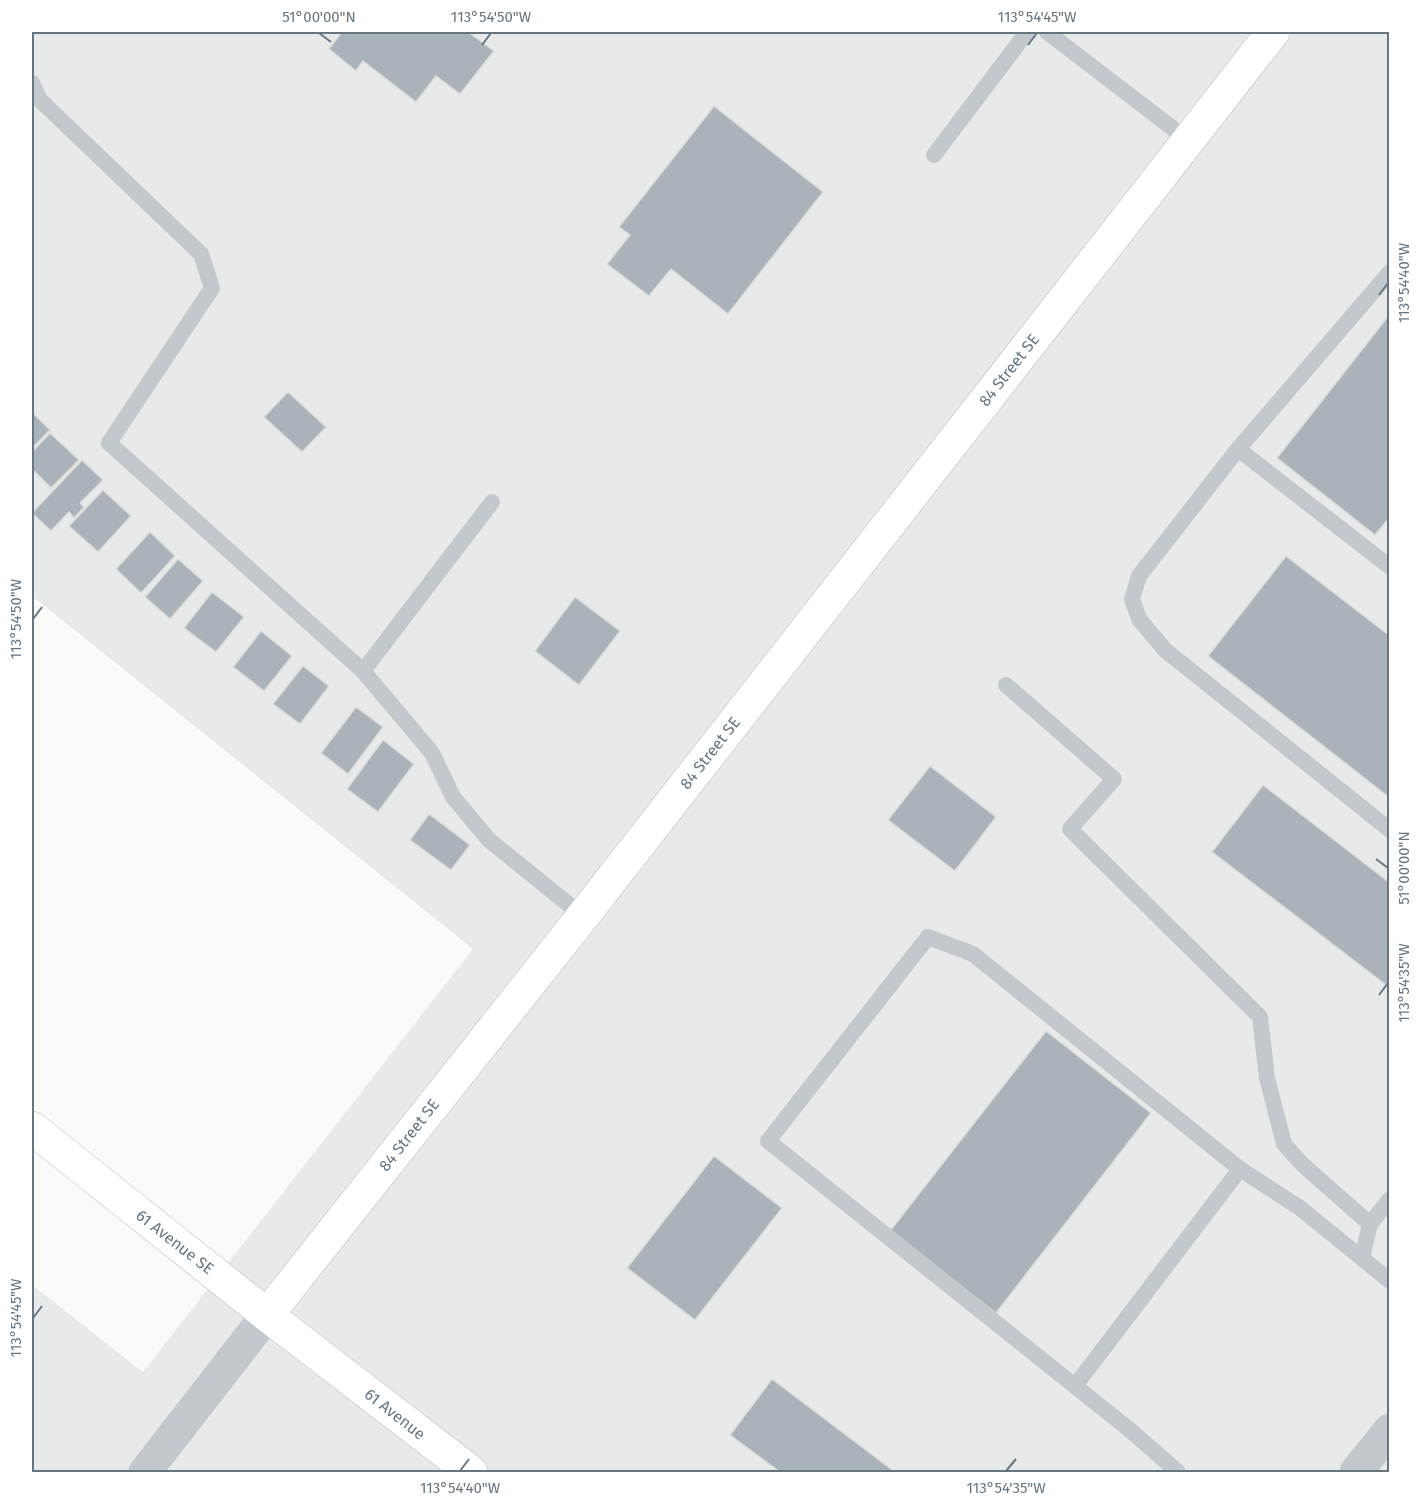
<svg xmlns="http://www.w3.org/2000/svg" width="1421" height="1504" font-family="'Fira Sans',sans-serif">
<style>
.built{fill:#e8e9e9}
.building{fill:#aab3b9;stroke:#dcdcda;stroke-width:1.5}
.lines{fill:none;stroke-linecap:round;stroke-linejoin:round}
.secondary-casing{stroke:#b3babf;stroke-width:34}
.lane{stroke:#c3c8cc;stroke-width:16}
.street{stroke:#c3c8cc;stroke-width:33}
.secondary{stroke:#fff;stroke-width:33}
.ticks{fill:none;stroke:#657683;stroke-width:2}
.labels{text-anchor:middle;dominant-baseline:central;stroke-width:6;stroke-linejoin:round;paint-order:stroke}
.street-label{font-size:16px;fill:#657683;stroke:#fff}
.neatline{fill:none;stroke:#657683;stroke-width:2}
.ticks-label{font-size:15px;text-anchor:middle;fill:#657683}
</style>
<rect width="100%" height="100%" fill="#fafaf8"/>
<path class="built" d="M32 32H1389V1472H32V1285L143 1372 473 949 32 596Z"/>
<g class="building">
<path d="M342 32H468L494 51 460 94 436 76 416 102 363 61 356 71 329 49Z"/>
<path d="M714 106 823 192 728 314 671 269 649 296 607 264 630 235 619 227Z"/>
<path d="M1390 314V517L1375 535 1277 458Z"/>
<path d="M288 392 326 427 302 452 264 417Z"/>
<path d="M32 412 50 430 32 448Z"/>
<path d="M50 433 79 460 51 488 32 469V452Z"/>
<path d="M82 460 103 480 80 503 84 507 74 518 69 512 51 531 32 513Z"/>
<path d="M103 490 131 516 98 552 69 526Z"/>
<path d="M150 532 175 556 141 593 116 569Z"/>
<path d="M1286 556 1390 636V798L1208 656Z"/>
<path d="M178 559 203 581 170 619 145 597Z"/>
<path d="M212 592 244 617 216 652 184 628Z"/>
<path d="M575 597 620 631 579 685 535 651Z"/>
<path d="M261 631 292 656 264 691 233 667Z"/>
<path d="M303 666 329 686 300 724 273 704Z"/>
<path d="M356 707 383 727 348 774 321 753Z"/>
<path d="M383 740 414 764 378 812 347 789Z"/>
<path d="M930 766 996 817 955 871 888 820Z"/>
<path d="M1263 785 1390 883V988L1212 852Z"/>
<path d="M429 814 470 845 451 870 410 840Z"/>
<path d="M1046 1031 1151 1113 996 1313 890 1231Z"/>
<path d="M714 1156 782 1208 695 1320 627 1268Z"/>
<path d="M772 1379 895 1472H780L730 1435Z"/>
</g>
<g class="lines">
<g class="secondary-casing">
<g id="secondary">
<path d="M32 1128 267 1315 471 1472"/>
<path d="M267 1315 583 916 1273 32"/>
</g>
</g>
<g class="lane">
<path d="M1047 32 1188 140"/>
<path d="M32 83 40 100 201 254 212 288 109 443 363 671 432 753 453 797 489 840 583 916"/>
<path d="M934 155 1027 32"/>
<path d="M1238 449 1390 272"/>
<path d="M1390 567 1238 449 1139 576 1132 599 1139 619 1165 650 1390 830"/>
<path d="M363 671 492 502"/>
<path d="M1006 685 1114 779 1070 829 1260 1017 1267 1078 1284 1144 1303 1165 1370 1224 1362 1258"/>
<path d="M1240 1169 1300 1208 1390 1281"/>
<path d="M1370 1224 1390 1199"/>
<path d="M1075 1386 1240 1169 973 954 928 937 768 1141 1130 1430 1178 1472"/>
</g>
<g class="street">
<path d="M145 1472 267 1315"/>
<path d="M1356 1472 1390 1430"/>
</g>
<use href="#secondary" class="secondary"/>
</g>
<path class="ticks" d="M319 33 331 42M482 45 491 33M1028 45 1037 33M1379 295 1388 283M33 619 42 607M1376 859 1388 868M1379 995 1388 983M33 1318 42 1306M460 1471 469 1459M1006 1471 1016 1459"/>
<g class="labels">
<g class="street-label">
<text transform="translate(1009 370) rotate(-52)">84 Street SE</text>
<text transform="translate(710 753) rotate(-52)">84 Street SE</text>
<text transform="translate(409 1135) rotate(-52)">84 Street SE</text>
<text transform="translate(175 1242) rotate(38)">61 Avenue SE</text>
<text transform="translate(395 1414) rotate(38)">61 Avenue</text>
</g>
</g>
<rect width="1421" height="1504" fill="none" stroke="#ffffff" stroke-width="66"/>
<rect x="33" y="33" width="1355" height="1438" class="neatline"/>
<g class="ticks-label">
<text x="319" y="22">51°00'00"N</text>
<text x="491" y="22">113°54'50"W</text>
<text x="1037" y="22">113°54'45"W</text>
<text transform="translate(1404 283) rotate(-90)" y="5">113°54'40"W</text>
<text transform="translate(16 619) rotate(-90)" y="5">113°54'50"W</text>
<text transform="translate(1404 868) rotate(-90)" y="5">51°00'00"N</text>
<text transform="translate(1404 983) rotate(-90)" y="5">113°54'35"W</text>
<text transform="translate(16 1318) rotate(-90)" y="5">113°54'45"W</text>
<text x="460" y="1493">113°54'40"W</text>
<text x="1006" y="1493">113°54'35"W</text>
</g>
</svg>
